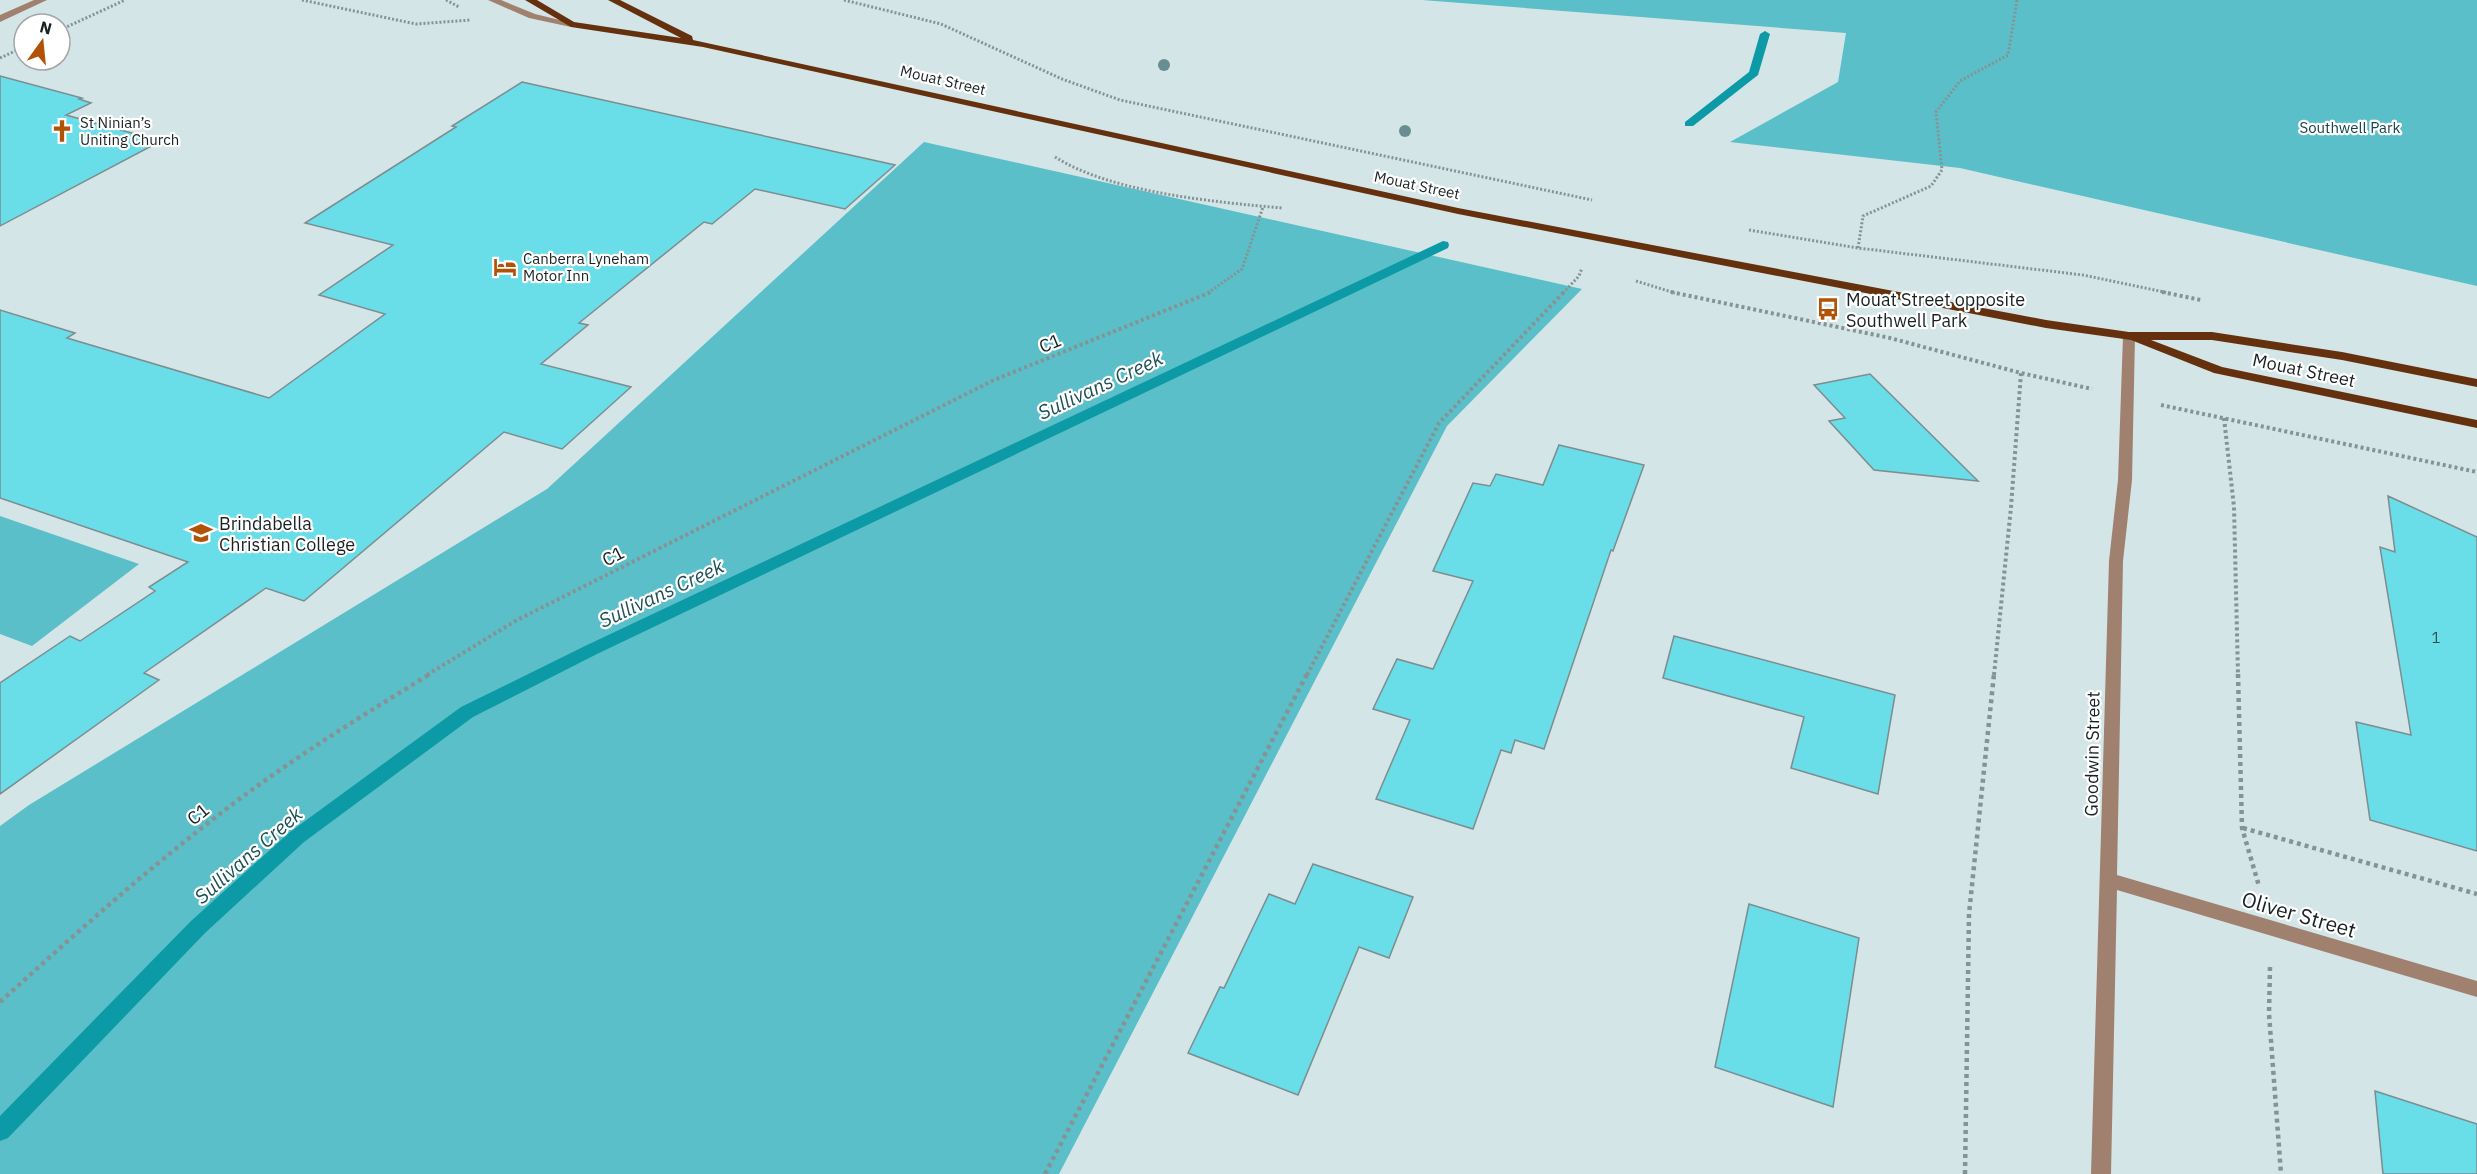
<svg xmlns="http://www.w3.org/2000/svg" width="2477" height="1174" font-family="'IBM Plex Sans',sans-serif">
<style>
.green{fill:#5abfc8}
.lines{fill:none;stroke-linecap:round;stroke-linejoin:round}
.stream{fill:#0c9ba6;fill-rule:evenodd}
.building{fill:#69dde8;stroke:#7d8d8f;stroke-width:1.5}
.path-far2{stroke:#869394;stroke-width:3;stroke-dasharray:2 2;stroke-linecap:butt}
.path-far1{stroke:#869394;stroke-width:4;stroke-dasharray:3 3;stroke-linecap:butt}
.path{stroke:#869394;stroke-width:4.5;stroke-dasharray:4 4;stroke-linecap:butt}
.minor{fill:#a0806f;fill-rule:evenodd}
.major{fill:#65300d;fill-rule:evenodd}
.tree{fill:#688e91}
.labels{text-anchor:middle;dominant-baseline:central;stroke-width:4.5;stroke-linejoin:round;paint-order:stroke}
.far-street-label{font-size:15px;fill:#1a2122;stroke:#fff}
.far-poi-label{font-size:15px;fill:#1a2122;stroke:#fff;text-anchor:start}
.far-park-label{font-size:15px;fill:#11464b;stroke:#fff}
.number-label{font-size:15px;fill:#2e5054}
.poi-label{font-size:18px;fill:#1a2122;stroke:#fff;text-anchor:start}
.street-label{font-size:18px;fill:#1a2122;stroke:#fff}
.water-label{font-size:20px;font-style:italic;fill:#1d5054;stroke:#fff}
.near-street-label{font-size:21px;fill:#1a2122;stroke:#fff}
</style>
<rect width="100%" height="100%" fill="#d3e5e6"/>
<g class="green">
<path d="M1422 0H2477V286L1960 168 1730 142 1838 82 1846 33Z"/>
<path d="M924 142 1582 289 1447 426 1059 1174H0V826L29 805 547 489Z"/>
<path d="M0 516 139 564 32 646 0 634Z"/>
</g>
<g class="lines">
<g class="stream">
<path d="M1765 31 1770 34 1758 75 1693 126H1685V122L1749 72 1760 34Z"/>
<path d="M1443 241 1448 242 1449 245 1448 248 597 654 473 717 304 842 205 933 8 1138 0 1141V1116L191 921 290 832 461 707 585 646Z"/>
</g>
</g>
<g class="building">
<path d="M0 76 82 98 79 99 91 103 66 115 161 141 0 226Z"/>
<path d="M522 82 895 165 845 209 755 189 712 224 704 222 579 323 588 325 541 364 631 387 562 449 504 432 304 601 266 588 144 673 159 680 0 794V683L70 636 80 641 155 591 149 587 188 562 0 498V310L75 333 67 338 269 398 385 314 319 295 393 245 305 223 456 127 452 126Z"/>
<path d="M1870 374 1978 481 1874 470 1829 421 1845 418 1814 385Z"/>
<path d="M1559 445 1644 465 1613 551 1611 550 1544 749 1515 740 1511 753 1501 750 1473 829 1376 799 1410 720 1373 709 1397 659 1433 669 1473 581 1433 571 1473 483 1490 486 1496 474 1543 485Z"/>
<path d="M2388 496 2477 537V851L2370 820 2356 722 2411 735 2380 547 2395 552Z"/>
<path d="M1674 636 1895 695 1878 794 1791 768 1804 717 1663 678Z"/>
<path d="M1313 864 1413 897 1389 958 1359 947 1298 1095 1188 1053 1220 987 1224 988 1269 894 1295 904Z"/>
<path d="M1749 904 1859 938 1833 1107 1715 1067Z"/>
<path d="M2375 1091 2477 1124V1174H2383Z"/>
</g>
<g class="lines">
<g class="path-far2">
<path d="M302 0 416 24 471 20"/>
<path d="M446 0 459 7"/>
<path d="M844 0 941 24 1062 79 1120 100 1592 200"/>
<path d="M60 30 125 0"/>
<path d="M0 58 24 47"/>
<path d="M1055 157C1112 193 1215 202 1282 208"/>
<path d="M1749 230 1858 248 2083 275 2169 293"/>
<path d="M1858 248 1863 216 1931 186 1942 170 1936 112 1960 81 2008 55 2017 0"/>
<path d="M1636 281 1675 293"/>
<path d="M1208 293 1242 269 1263 207"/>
<path d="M1563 293 1579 276 1582 268"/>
</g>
<g class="path-far1">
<path d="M1671 292 1890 338 2021 373 2092 389"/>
<path d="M2162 292 2201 300"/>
<path d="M2161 405 2477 472"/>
<path d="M2224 418 2234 507 2238 675"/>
<path d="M427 675 517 620 994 380 1211 292"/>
<path d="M1307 675 1439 423 1564 292"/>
<path d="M1994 675 2011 507 2021 373"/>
</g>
<g class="path">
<path d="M2238 674 2242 828 2259 886"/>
<path d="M2243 828 2477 894"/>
<path d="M2270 967 2269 1014 2281 1174"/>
<path d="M0 1002C73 936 146 870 225 810 290 760 360 717 430 674"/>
<path d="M1045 1174 1307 674"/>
<path d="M1965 1174 1969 914 1994 674"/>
</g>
<g class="minor">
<path d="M34 0H47L0 22V15Z"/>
<path d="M488 0H501L535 14 576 24 571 27 529 18Z"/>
<path d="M2129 332 2135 336 2132 480 2123 561 2117 875 2477 981V997L2117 890 2111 1174H2091L2109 561 2118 480 2123 336Z"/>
</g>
<path class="major" d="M525 0H537L574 22 681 38 608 0H620L692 36 693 40 1458 208 2046 320 2129 332H2212L2342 352 2477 379V387L2342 360 2212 340H2151L2222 367 2477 420V428L2214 373 2131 340 2046 328 1458 214 703 47 571 27Z"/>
</g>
<g class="tree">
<circle cx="1164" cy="65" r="6"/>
<circle cx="1405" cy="131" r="6"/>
</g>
<defs>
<g id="church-bare" transform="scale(1.8)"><path d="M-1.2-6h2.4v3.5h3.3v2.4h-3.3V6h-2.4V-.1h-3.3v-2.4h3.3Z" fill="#b15207" stroke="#fff" stroke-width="2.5" paint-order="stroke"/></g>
<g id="hotel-bare" transform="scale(1.8)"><path d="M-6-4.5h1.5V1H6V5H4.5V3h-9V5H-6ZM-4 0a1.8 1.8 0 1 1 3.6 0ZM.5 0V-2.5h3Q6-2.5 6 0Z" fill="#b15207" stroke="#fff" stroke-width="2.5" paint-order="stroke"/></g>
<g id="bus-bare" transform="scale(1.8)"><path d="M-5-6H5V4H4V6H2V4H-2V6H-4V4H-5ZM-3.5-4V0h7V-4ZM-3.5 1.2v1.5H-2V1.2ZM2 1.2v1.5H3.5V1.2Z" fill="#b15207" stroke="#fff" stroke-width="2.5" paint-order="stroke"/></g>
<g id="school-bare" transform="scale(1.8)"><path d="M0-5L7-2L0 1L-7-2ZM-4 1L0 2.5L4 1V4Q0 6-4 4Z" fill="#b15207" stroke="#fff" stroke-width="2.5" paint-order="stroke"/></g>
</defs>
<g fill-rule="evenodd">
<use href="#church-bare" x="62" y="131"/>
<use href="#hotel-bare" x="505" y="267"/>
<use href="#bus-bare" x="1828" y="309"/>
<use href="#school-bare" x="201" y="533"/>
</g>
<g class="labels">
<g class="far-street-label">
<text transform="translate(943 80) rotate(13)">Mouat Street</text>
<text transform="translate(1417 185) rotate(12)">Mouat Street</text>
</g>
<g class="far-poi-label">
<text x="80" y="122">St Ninian’s<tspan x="80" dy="17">Uniting Church</tspan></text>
<text x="523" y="258">Canberra Lyneham<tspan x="523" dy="17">Motor Inn</tspan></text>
</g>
<g class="far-park-label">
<text x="2350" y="127">Southwell Park</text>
</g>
<g class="number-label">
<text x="2436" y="637">1</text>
</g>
<g class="poi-label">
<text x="1846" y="299">Mouat Street opposite<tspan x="1846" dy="21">Southwell Park</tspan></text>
<text x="219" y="523">Brindabella<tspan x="219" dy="21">Christian College</tspan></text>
</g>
<g class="street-label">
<text transform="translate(1050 343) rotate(-22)">C1</text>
<text transform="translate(2304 370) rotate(12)">Mouat Street</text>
<text transform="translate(613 556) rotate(-27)">C1</text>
<text transform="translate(2092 754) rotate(-89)">Goodwin Street</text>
<text transform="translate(198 814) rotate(-39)">C1</text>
</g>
<g class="water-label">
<text transform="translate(1100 385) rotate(-25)">Sullivans Creek</text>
<text transform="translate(661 593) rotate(-25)">Sullivans Creek</text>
<text transform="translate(248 855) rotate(-41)">Sullivans Creek</text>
</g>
<g class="near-street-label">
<text transform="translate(2299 914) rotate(16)">Oliver Street</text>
</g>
</g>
<g transform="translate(42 42) rotate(15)"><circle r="28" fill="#ffffff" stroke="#a3a6a7" stroke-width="1.5"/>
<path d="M0-4.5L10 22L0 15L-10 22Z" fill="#b15207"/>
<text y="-9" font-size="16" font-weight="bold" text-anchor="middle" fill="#1a2122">N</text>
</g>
</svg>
